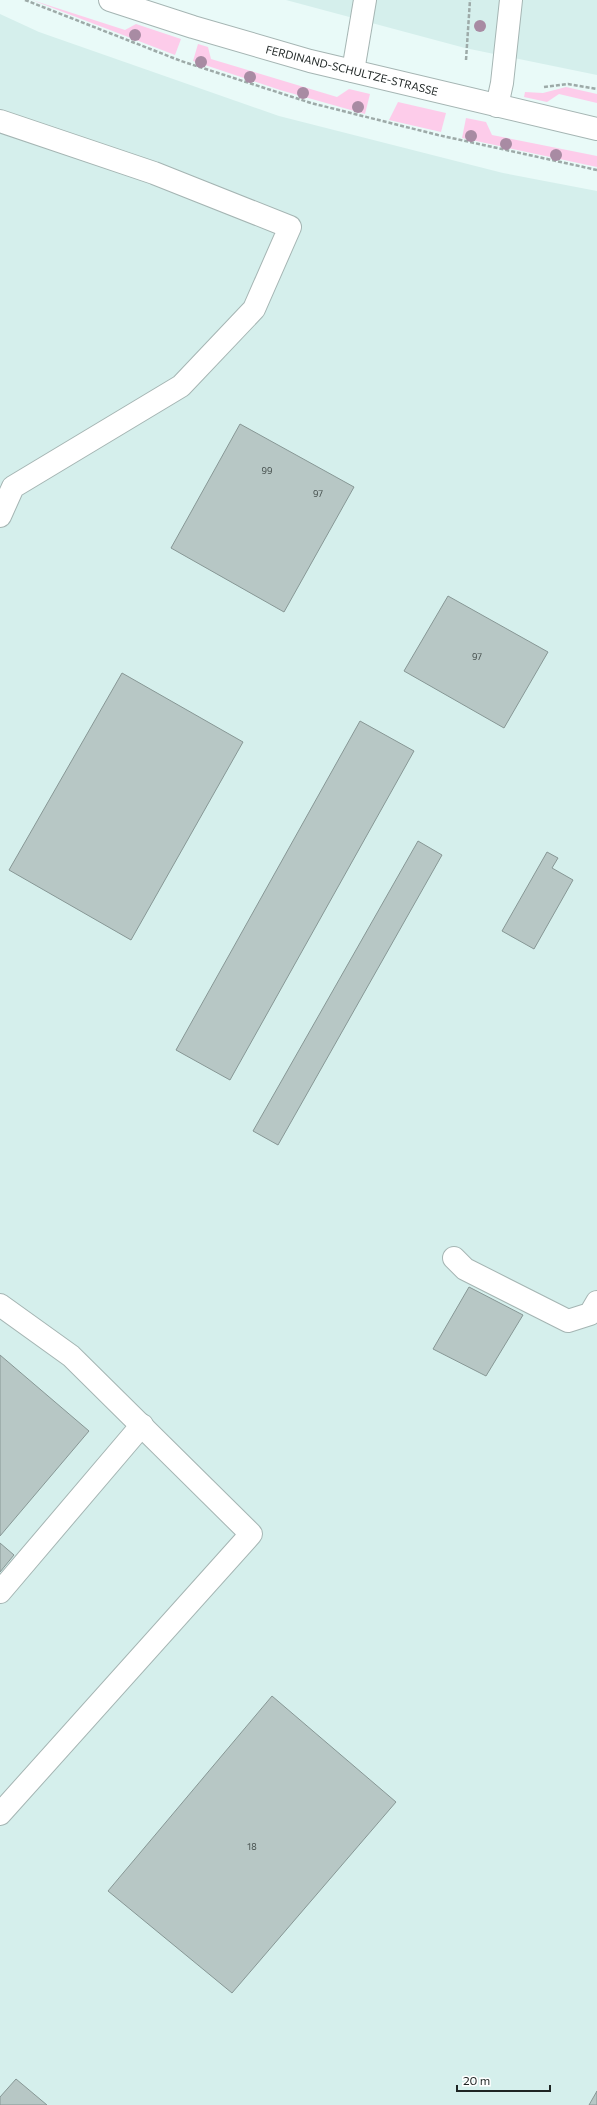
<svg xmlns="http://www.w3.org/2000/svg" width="597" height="2105" font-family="Commissioner,sans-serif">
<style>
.built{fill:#d5efec}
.green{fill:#fdccea}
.building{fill:#b7c7c5;stroke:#879795}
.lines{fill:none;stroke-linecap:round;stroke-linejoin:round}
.minor-casing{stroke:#a5b5b3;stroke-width:24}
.path{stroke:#9daaa8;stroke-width:2.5;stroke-dasharray:4 2;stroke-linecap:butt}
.minor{stroke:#fff;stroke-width:22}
.tree{fill:#a88ba3}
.labels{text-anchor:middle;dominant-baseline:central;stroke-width:3.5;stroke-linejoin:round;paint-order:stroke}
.number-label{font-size:9px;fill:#444e4c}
.street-label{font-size:11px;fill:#1e2524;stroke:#fff}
</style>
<rect width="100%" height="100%" fill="#e9faf8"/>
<g class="built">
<path d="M286 0H597V75L465 48Z"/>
<path d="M0 14 39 32 279 116 503 173 597 191V2105H0Z"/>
</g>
<g class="green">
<path d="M32 0 125 30 136 24 181 39 175 55Z"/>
<path d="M198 44 208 47 211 59 337 97 349 89 370 94 365 114 280 90 193 61Z"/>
<path d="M566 87 597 94V103L559 94 547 102 524 97 525 92 543 93Z"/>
<path d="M398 102 446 113 441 132 389 120Z"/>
<path d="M466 118 486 122 492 135 597 156V167L462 138Z"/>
</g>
<g class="building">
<path d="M240 424 354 487 284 612 171 548Z"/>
<path d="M448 596 548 652 504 728 404 671Z"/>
<path d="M122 673 243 742 131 940 9 870Z"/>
<path d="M360 721 414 751 230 1080 176 1050Z"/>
<path d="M418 841 442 855 278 1145 253 1131Z"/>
<path d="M547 852 558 858 552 868 573 880 534 949 502 931Z"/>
<path d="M469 1287 523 1315 486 1376 433 1349Z"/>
<path d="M0 1355 89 1431 0 1536Z"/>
<path d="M0 1543 14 1555 0 1572Z"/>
<path d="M272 1696 396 1802 232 1993 108 1891Z"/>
<path d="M16 2079 47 2105H0V2097Z"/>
<path d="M597 2091V2105H589Z"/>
</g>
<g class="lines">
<g class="minor-casing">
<g id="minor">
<path d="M110 0 193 27 310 61 597 129"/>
<path d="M353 71 365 0"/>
<path d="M497 106 502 83 511 0"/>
<path d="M0 121 154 173 290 227 254 309 181 386 13 487 0 516"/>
<path d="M454 1258 465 1269 568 1321 590 1314 597 1302"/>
<path d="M0 1305 71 1356 251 1534 0 1814"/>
<path d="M0 1592 142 1425"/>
</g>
</g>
<g class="path">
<path d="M25 0 181 61 311 103 438 135 597 170"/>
<path d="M466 60 470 0"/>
<path d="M544 87 568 84 597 89"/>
</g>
<use href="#minor" class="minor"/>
</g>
<g class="tree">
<circle cx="480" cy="26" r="6"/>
<circle cx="135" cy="35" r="6"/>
<circle cx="201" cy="62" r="6"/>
<circle cx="250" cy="77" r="6"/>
<circle cx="303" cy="93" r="6"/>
<circle cx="358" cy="107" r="6"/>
<circle cx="471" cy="136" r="6"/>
<circle cx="506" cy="144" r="6"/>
<circle cx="556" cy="155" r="6"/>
</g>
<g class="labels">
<g class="number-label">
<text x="267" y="470">99</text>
<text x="318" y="493">97</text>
<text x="477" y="656">97</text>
<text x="252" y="1846">18</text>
</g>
<g class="street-label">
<text transform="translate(352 70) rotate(14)">FERDINAND-SCHULTZE-STRASSE</text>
</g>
</g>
<path d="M457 2085v6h93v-6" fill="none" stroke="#1e2524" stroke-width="2"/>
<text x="463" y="2085" font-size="12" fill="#1e2524" stroke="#ffffff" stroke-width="3" paint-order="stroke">20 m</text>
</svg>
